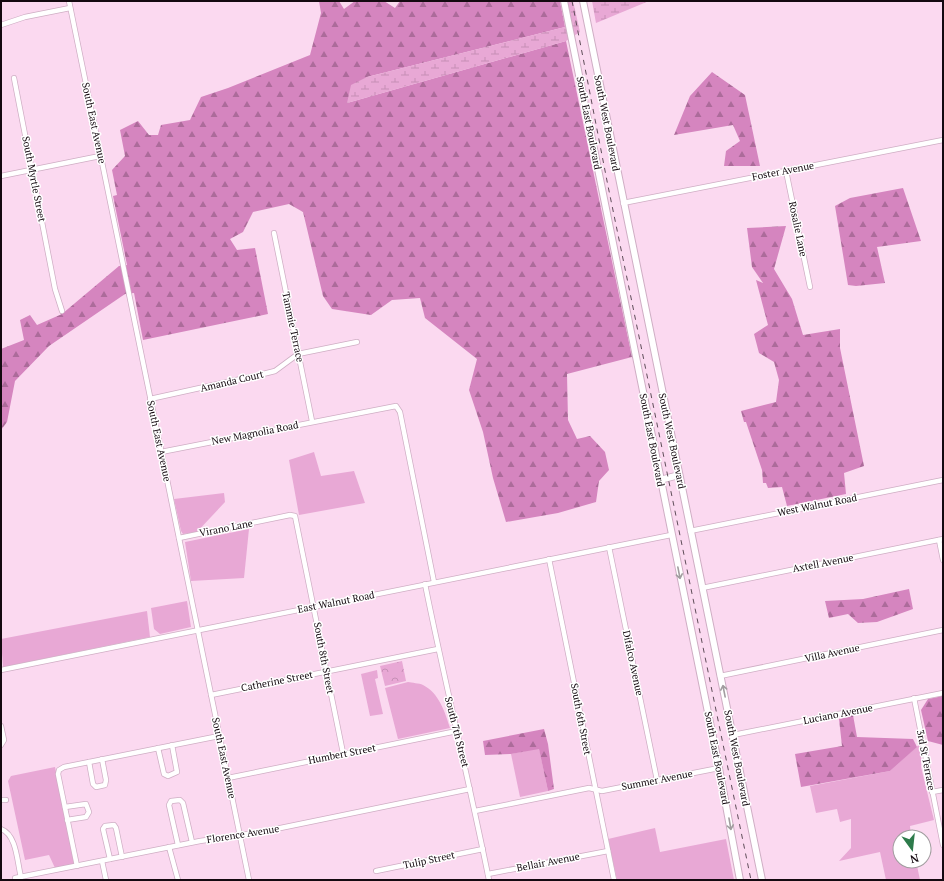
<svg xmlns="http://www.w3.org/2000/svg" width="944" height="881" font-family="'PT Serif',serif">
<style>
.grass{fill:#e8a8d5}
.forest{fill:url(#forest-firs)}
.wetland{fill:url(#wetland-marsh)}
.park{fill:url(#park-crowns)}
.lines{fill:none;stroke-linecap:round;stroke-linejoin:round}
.minor-casing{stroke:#cfaec4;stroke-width:6}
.major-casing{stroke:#cfaec4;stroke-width:8}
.minor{stroke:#fff;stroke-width:4.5}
.major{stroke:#fff;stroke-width:6}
.rail{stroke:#5f4d59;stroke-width:1;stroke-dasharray:5 5;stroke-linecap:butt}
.oneway{stroke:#a19d9f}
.labels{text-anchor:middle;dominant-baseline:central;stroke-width:3;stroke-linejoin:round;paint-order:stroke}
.street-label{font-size:10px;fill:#140910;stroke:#fff}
</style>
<defs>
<pattern id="forest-firs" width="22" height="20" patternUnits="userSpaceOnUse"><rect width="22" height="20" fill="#d585bf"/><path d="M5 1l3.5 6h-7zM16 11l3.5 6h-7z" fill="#ac6b9a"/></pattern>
<pattern id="wetland-marsh" width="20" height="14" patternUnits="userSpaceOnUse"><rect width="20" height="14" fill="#e8a8d5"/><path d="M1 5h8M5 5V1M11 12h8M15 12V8" fill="none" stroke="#c68fb6"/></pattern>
<pattern id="park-crowns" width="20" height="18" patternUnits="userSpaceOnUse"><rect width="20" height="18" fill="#e8a8d5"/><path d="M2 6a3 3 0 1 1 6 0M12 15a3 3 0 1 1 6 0" fill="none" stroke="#c68fb6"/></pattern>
</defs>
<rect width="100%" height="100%" fill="#fbd9f0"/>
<g class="grass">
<path d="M314 452 321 476 354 471 365 503 299 515 289 460Z"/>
<path d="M224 493 225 502 197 532 183 534 181 531 174 499Z"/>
<path d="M249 529 244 578 191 581 185 542Z"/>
<path d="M187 601 191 627 160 634 154 629 151 608Z"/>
<path d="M147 611 150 637 3 667 1 639Z"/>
<path d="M377 670 378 678 375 679 383 714 370 716 361 674Z"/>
<path d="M408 682C412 683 419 683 423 685 439 693 445 712 450 728L398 739 385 688Z"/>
<path d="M921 743V767L934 820 910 826 911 837H900V861H916L920 880H886L880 852 839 861 851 848V819L840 822 837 809 816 813 810 786 890 771Z"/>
<path d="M539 748 548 791 520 797 511 754Z"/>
<path d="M55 767 74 864 55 868 49 855 25 860 8 781 11 776Z"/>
<path d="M655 828 660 852 726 839 734 880H617L608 839Z"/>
</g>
<g class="forest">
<path d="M319 1H339L344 9 355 1H384L395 8 400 1H560L565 27 367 77 347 103 566 41 632 357 567 374 568 420 577 439 590 436 605 452 609 470 599 481 596 502 558 513 506 522 493 478 483 432 469 390 477 359 425 318 420 298 392 300 371 315 332 309 323 296 303 212 289 204 253 212 243 232 230 239 237 250 255 248 268 314 143 340 134 293 125 294 49 346 15 381 7 422 1 430V349L24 340 20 320 30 315 37 325 62 314 119 266 127 265 113 196 117 195 112 170 125 156 120 130 138 121 149 135H158L161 125 190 120 201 97 228 88 310 55 321 13Z"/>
<path d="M712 72 745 95 760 166H724L726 151 740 141 733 125 674 135 690 96Z"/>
<path d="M903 188 921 241 877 247 885 283 856 286 848 285 835 206 850 198Z"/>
<path d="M786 226 774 269 792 299 803 335 840 329V348L864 466 844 473 846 494 787 506 782 487 768 488 766 483H763L762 470 746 422H744L741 411 776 402 779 380 774 362 759 353 754 334 768 325 756 280 763 283 752 267 747 228Z"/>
<path d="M909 589 913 609 877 622 858 623 848 614 829 618 825 601 863 599Z"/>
<path d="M943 696V745L928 741 921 710 928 699Z"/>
<path d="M853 715 857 737 913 739 917 747 890 771 801 787 795 754 842 746 839 719Z"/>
<path d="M544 729 548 744 554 789 548 791 539 749 511 754 485 755 483 741Z"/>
</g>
<g class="wetland">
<path d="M560 1H573L580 32 566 41 347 103 351 85 367 77 565 27Z"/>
<path d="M592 1H649L596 23Z"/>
</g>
<path class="park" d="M402 661 406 681 385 686 380 666Z"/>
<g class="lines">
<g class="minor-casing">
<g id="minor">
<path d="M69 1 249 880"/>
<path d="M1 25 25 17 70 8"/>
<path d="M14 78 55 289 62 311"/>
<path d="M786 171 810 287"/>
<path d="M1 176 100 156"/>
<path d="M623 203 943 140"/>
<path d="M274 233 312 421"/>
<path d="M150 399 259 375 275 371 298 354 357 342"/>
<path d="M161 452 396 406 400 412 434 582"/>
<path d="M690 531 943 480"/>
<path d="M179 538 290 515 295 516 343 753"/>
<path d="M939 540 943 560"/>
<path d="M609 547 657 780"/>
<path d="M549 559 614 880"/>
<path d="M425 584C445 683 469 781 489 880"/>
<path d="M702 588 943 539"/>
<path d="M1 670 671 535"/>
<path d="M720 676 943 630"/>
<path d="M211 695 438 649"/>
<path d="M914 698 943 845"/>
<path d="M1 726 4 740 1 745"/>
<path d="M733 735 943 693"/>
<path d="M158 748 164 774 168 776 177 772 172 745"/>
<path d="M89 762 93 784 96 787 105 785 106 780 102 759"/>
<path d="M228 778 457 731"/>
<path d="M932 792 943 790"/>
<path d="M1 800H6"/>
<path d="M65 807 86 804 89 812 86 817 67 820"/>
<path d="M475 811 589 788 602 791 719 768"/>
<path d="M1 829C17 835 17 862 21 877"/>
<path d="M178 845 169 805 171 801 180 800 183 803 192 842"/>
<path d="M169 847 178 880"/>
<path d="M110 859 103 829 105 826 114 825 116 828 122 857"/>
<path d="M102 861 106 880"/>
<path d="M77 866 58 774 59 770 64 767 219 736"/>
<path d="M376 871 483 849"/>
<path d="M488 874 608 851"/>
<path d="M15 878 200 841 261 832 470 789"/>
</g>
</g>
<g class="major-casing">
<g id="major">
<path d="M564 1 715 747 740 880"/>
<path d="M583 1 762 880"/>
<path d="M660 480 679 475"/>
</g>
</g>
<use href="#minor" class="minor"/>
<use href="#major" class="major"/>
<path class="rail" d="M572 1 608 186 751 880"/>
</g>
<defs><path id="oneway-shaft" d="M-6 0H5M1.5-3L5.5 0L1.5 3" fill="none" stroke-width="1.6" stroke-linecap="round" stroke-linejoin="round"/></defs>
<g class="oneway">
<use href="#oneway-shaft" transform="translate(679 573) rotate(79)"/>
<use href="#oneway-shaft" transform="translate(724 691) rotate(-101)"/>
<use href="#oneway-shaft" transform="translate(730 824) rotate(80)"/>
</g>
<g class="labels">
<g class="street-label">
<text transform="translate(94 123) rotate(78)">South East Avenue</text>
<text transform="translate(589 123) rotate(79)">South East Boulevard</text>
<text transform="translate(607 123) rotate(79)">South West Boulevard</text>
<text transform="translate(783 171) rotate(-11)">Foster Avenue</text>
<text transform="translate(34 179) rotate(79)">South Myrtle Street</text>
<text transform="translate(798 229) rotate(78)">Rosalie Lane</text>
<text transform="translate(293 327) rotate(78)">Tammie Terrace</text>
<text transform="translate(232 381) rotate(-13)">Amanda Court</text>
<text transform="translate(255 433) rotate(-11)">New Magnolia Road</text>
<text transform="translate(652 440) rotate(79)">South East Boulevard</text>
<text transform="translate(159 441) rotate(78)">South East Avenue</text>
<text transform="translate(672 441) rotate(78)">South West Boulevard</text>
<text transform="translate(817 505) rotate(-11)">West Walnut Road</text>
<text transform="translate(226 528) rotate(-11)">Virano Lane</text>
<text transform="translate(823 563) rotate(-11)">Axtell Avenue</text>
<text transform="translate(336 602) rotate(-11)">East Walnut Road</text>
<text transform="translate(832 653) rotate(-12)">Villa Avenue</text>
<text transform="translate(324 658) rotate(79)">South 8th Street</text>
<text transform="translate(633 663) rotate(78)">Difalco Avenue</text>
<text transform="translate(277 681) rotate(-11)">Catherine Street</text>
<text transform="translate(838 714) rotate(-11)">Luciano Avenue</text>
<text transform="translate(581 719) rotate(79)">South 6th Street</text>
<text transform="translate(457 732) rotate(76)">South 7th Street</text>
<text transform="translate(342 754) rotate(-11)">Humbert Street</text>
<text transform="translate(224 758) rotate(78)">South East Avenue</text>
<text transform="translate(717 758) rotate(79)">South East Boulevard</text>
<text transform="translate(737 758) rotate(79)">South West Boulevard</text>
<text transform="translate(926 760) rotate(79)">3rd St Terrace</text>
<text transform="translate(657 780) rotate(-11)">Summer Avenue</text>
<text transform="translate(243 834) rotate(-9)">Florence Avenue</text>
<text transform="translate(429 860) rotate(-12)">Tulip Street</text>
<text transform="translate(548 862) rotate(-11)">Bellair Avenue</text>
</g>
</g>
<rect width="944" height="881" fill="none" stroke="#140910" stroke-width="4"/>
<g transform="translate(912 849) rotate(165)"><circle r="19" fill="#ffffff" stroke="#a19d9f"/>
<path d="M0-3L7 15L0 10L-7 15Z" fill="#2d7b4b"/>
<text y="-6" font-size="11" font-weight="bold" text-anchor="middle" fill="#140910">N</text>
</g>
</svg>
